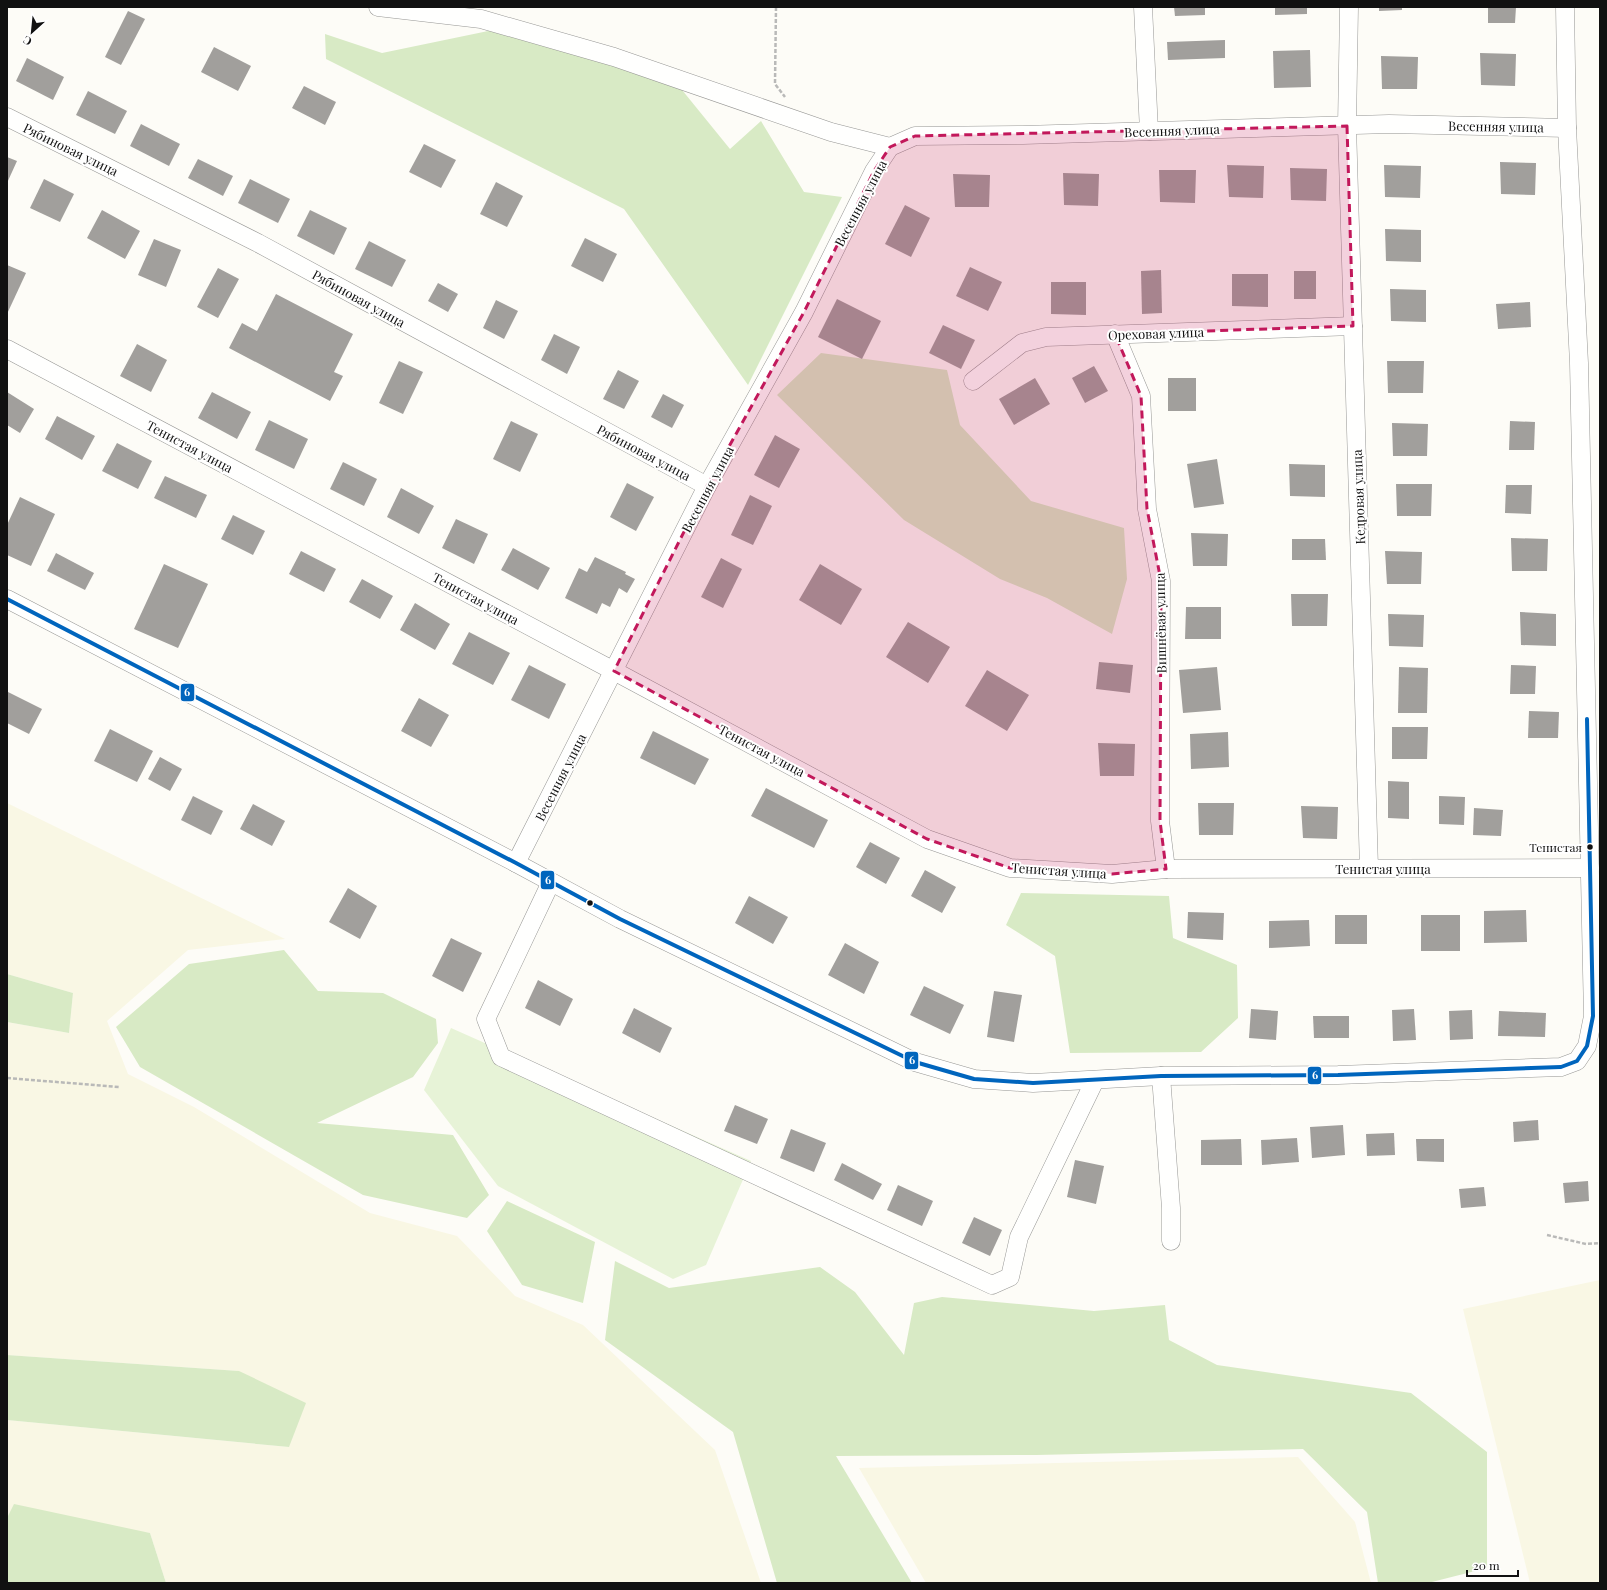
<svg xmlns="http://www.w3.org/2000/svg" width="1607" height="1590" font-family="'Playfair Display',serif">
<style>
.farmland{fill:#f9f7e4}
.green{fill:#e7f3d7}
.forest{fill:#d8eac5}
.building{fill:#a19f9c}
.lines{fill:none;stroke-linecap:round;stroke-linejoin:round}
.minor-casing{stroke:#979795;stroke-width:19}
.path{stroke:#b9b9b8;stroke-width:2.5;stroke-dasharray:4 2;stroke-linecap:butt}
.minor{stroke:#fffffe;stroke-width:18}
.bus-1-casing{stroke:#fff;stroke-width:7}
.bus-1{stroke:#0065bd;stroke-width:4}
.marked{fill:#c2185b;fill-opacity:0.2;stroke:#c2185b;stroke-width:3;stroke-dasharray:8 5;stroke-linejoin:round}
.bus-dot{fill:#111;stroke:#fff;stroke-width:1.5}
.labels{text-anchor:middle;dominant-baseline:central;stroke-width:4;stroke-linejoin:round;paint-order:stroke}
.bus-label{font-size:12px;fill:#111;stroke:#fff;text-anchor:end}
.street-label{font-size:13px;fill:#111;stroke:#fff}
.line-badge{stroke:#fff;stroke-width:1.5}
.badge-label{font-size:11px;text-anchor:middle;font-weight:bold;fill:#fff}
</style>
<rect width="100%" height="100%" fill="#fdfcf7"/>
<g class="farmland">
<path d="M7 803 285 939 188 950 107 1021 128 1074 194 1107 370 1213 457 1236 515 1296 583 1325 715 1450 761 1583H166L150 1533 7 1518V1420L289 1447 239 1371 7 1355V1022L69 1033 73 993 7 974Z"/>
<path d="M1600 1280V1583H1530L1463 1309Z"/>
<path d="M1298 1457 1355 1522 1371 1583H926L859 1468Z"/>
</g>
<path class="green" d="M451 1028 751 1161 706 1265 673 1279 498 1186 424 1090Z"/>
<g class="forest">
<path d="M493 30 678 85 730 149 761 121 804 192 842 197 748 385 624 209 326 59 325 34 382 53Z"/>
<path d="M821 353 947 370 960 425 1031 501 1124 528 1127 579 1112 634 1047 598 1000 579 904 520 777 395Z"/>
<path d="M1021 893 1169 896 1173 938 1237 965 1238 1018 1201 1052 1070 1053 1055 956 1006 925Z"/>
<path d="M284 950 318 991 383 993 436 1019 438 1043 413 1077 317 1123 453 1135 489 1195 467 1218 363 1195 140 1067 116 1027 189 964Z"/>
<path d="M7 974 73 993 69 1033 7 1022Z"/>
<path d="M507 1201 595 1242 583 1303 522 1285 487 1231Z"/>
<path d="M615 1261 669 1288 820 1267 855 1292 904 1355 914 1303 942 1297 1094 1311 1165 1305 1169 1340 1217 1365 1411 1393 1487 1452V1568L1428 1583H1378L1367 1512 1303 1449 1036 1455 836 1456 912 1583H777L733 1432 605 1340Z"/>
<path d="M7 1355 239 1371 306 1403 289 1447 7 1420Z"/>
<path d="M14 1504 150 1533 166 1583H7V1518Z"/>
</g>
<g class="building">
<path d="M1174 7H1205V15L1175 16Z"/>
<path d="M1275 7H1307V14L1275 15Z"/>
<path d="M1379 7H1402V10L1379 11Z"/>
<path d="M1488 7H1516L1515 23H1488Z"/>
<path d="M128 11 145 19 121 65 105 57Z"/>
<path d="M1225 40V58L1168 60 1167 42Z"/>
<path d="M214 47 251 66 238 91 201 72Z"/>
<path d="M1310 50 1311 87 1274 88 1273 51Z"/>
<path d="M1480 53 1516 54 1515 86 1481 85Z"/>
<path d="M1381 56 1418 57 1417 89H1382Z"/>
<path d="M27 58 64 77 53 100 16 81Z"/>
<path d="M304 86 336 102 325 125 292 108Z"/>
<path d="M88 91 127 111 115 134 76 115Z"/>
<path d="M141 124 180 144 169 166 130 146Z"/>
<path d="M424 144 456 160 441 188 409 172Z"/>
<path d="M7 157 17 161 7 183Z"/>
<path d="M198 159 233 176 223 196 188 178Z"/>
<path d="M1500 162 1536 163 1535 195 1501 194Z"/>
<path d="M1227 165 1264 166 1263 198 1229 197Z"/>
<path d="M1384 165 1421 166 1420 198 1385 197Z"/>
<path d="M1290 168 1327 169 1326 201 1291 200Z"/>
<path d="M1159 170H1196L1195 203 1160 202Z"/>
<path d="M1063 173 1099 174 1098 206 1064 205Z"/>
<path d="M953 174 990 175 989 207H955Z"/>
<path d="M44 179 74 194 60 222 30 208Z"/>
<path d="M250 179 290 199 278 223 238 203Z"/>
<path d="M496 182 523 196 507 227 480 214Z"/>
<path d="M905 205 930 218 911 257 885 244Z"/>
<path d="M102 210 140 231 125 259 87 238Z"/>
<path d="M310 210 347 228 334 255 297 236Z"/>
<path d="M1385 229 1421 230V262L1386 261Z"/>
<path d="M585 238 617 254 603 282 571 266Z"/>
<path d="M154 239 181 250 166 287 138 275Z"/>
<path d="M369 241 406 260 392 287 355 269Z"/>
<path d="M7 265 26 273 7 314Z"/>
<path d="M970 267 1002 282 988 311 956 296Z"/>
<path d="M218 268 239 279 218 318 197 307Z"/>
<path d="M1161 270 1162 313 1142 314 1141 271Z"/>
<rect x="1294" y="271" width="22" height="28"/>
<path d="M1232 274H1268V307L1232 306Z"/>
<path d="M1051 282H1086V315L1051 314Z"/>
<path d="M438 283 458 294 448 312 428 301Z"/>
<path d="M1390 289 1426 290V322L1391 321Z"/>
<path d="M276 294 353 334 334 372 343 376 330 401 229 348 242 323 257 331Z"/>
<path d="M837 299 881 321 862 359 818 337Z"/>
<path d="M496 300 518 311 504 339 483 328Z"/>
<path d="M1530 302 1531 327 1498 329 1496 304Z"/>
<path d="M943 325 975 340 961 369 929 353Z"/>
<path d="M554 334 580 347 567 374 541 360Z"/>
<path d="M137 344 167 360 151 392 120 376Z"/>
<path d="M399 361 423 372 403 414 379 403Z"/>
<path d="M1387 361H1424L1423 393H1388Z"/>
<path d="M1094 366 1108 391 1085 403 1072 378Z"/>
<path d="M618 370 639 381 624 409 603 399Z"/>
<path d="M1035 378 1050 404 1014 425 999 399Z"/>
<rect x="1168" y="378" width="28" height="33"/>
<path d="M7 392 34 409 20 433 7 425Z"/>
<path d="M212 392 251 412 237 439 198 418Z"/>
<path d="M663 394 684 405 672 428 651 417Z"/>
<path d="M57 416 95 436 82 460 45 439Z"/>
<path d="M269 420 308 439 294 469 255 450Z"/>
<path d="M511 421 538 434 520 472 493 459Z"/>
<path d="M1510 421 1535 422 1534 450H1509Z"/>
<path d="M1392 423 1428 424 1427 456H1393Z"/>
<path d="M775 435 800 449 779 488 754 475Z"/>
<path d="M117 443 152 461 138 489 102 471Z"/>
<path d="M1217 459 1224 504 1194 508 1187 464Z"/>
<path d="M343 462 377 479 364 506 330 489Z"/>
<path d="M1289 464 1325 465V497L1290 496Z"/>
<path d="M165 476 207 495 196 518 154 498Z"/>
<path d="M627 483 654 497 636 531 610 517Z"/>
<path d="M1396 484H1432L1431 516H1397Z"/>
<path d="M1506 485H1532L1531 514 1505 513Z"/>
<path d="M401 488 434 506 419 534 387 517Z"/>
<path d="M750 495 772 506 753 545 731 535Z"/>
<path d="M20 497 55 514 31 566 7 555V525Z"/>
<path d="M233 515 265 531 253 555 221 539Z"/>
<path d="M456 519 488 534 474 564 442 548Z"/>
<path d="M1191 533 1228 534 1227 566H1193Z"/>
<path d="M1511 538 1548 539 1547 571H1512Z"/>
<path d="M1292 539H1325L1326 560H1292Z"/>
<path d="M513 548 550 568 538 590 501 570Z"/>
<path d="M301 551 336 569 324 592 289 574Z"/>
<path d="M1385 551 1422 552 1421 584H1387Z"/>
<path d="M56 553 94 573 85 590 47 571Z"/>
<path d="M595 557 626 572 625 574 635 579 627 593 619 588 610 607 602 603 597 614 565 598 579 568 587 572Z"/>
<path d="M721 558 742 569 723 608 701 597Z"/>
<path d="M164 564 208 584 178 648 134 629Z"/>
<path d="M820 564 862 589 841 625 799 600Z"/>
<path d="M362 579 393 596 380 619 349 602Z"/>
<path d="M1291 594H1328L1327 626H1292Z"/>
<path d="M415 603 450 624 435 650 400 630Z"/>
<path d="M1186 607H1221V639H1185Z"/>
<path d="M1520 612 1556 614V646L1521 645Z"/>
<path d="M1388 614 1424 615 1423 647 1389 646Z"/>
<path d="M908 622 950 647 928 683 886 657Z"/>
<path d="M469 632 510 653 493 685 452 664Z"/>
<path d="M1099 662 1133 665 1130 693 1096 689Z"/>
<path d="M529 665 566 684 549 719 511 700Z"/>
<path d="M1511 665 1536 666 1535 694H1510Z"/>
<path d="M1217 667 1221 710 1183 713 1179 670Z"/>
<path d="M1399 667 1428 668 1427 713H1398Z"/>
<path d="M987 670 1029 695 1007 731 965 706Z"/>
<path d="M8 692 42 709 29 734 7 723Z"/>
<path d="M419 698 449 715 431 747 401 731Z"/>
<path d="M1529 711 1559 712 1558 738H1528Z"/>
<path d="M1392 727H1428L1427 759H1392Z"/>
<path d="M110 729 153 751 137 782 94 761Z"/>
<path d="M653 731 709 759 695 785 640 758Z"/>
<path d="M1228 732 1229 767 1191 769 1190 734Z"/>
<path d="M1098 743 1135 744 1134 776H1100Z"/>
<path d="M160 757 182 769 170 791 148 779Z"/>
<path d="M1388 781 1409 782V819L1388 818Z"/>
<path d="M766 788 828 820 814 848 751 816Z"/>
<path d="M193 796 223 811 211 835 181 820Z"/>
<path d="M1439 796 1465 797 1464 825 1439 824Z"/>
<path d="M1198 803H1234L1233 835H1199Z"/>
<path d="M253 804 285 821 272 846 240 829Z"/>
<path d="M1301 806 1338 807 1337 839 1303 838Z"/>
<path d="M1474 808 1503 810 1501 836 1473 835Z"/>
<path d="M870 842 900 858 886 884 856 867Z"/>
<path d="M925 870 956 887 942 913 911 896Z"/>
<path d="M348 888 377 906 360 939 329 922Z"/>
<path d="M749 896 788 917 773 944 735 923Z"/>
<path d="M1526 910 1527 942 1484 943V911Z"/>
<path d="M1188 912 1224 913 1223 940 1187 938Z"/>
<rect x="1335" y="915" width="32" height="29"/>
<rect x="1421" y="915" width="39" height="36"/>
<path d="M1309 920 1310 946 1269 948V921Z"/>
<path d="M451 938 482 953 463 992 432 976Z"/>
<path d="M845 943 879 962 864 994 828 975Z"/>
<path d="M538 980 573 999 560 1026 525 1008Z"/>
<path d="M924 986 964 1005 950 1034 910 1015Z"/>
<path d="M994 991 1022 995 1014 1042 987 1037Z"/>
<path d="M634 1008 672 1028 660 1053 622 1033Z"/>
<path d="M1251 1009 1278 1011 1276 1040 1249 1038Z"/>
<path d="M1414 1009 1416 1040 1393 1041 1392 1010Z"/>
<path d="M1472 1010 1473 1039 1450 1040 1449 1011Z"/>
<path d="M1499 1011 1546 1013 1545 1037 1498 1036Z"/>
<path d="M1313 1016H1349V1038H1314Z"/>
<path d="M735 1105 768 1119 757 1144 724 1131Z"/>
<path d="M1538 1120 1539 1140 1514 1142 1513 1122Z"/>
<path d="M1343 1125 1345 1155 1312 1158 1310 1127Z"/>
<path d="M791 1129 826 1143 814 1172 780 1158Z"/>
<path d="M1394 1133 1395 1155 1367 1156 1366 1134Z"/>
<path d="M1297 1138 1299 1162 1262 1165 1261 1140Z"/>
<path d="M1241 1139 1242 1165H1201V1140Z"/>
<path d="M1416 1139H1444V1162L1417 1161Z"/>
<path d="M1075 1160 1104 1166 1096 1204 1067 1197Z"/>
<path d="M842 1163 882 1184 873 1200 834 1180Z"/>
<path d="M1588 1181 1589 1201 1565 1203 1563 1183Z"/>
<path d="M898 1185 933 1201 922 1226 887 1210Z"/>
<path d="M1484 1187 1486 1206 1461 1208 1459 1189Z"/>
<path d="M974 1217 1002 1230 990 1256 962 1243Z"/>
</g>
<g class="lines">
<g class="minor-casing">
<g id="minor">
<path d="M378 7 481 19 614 57 831 132 890 147"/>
<path d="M1143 7 1149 131"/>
<path d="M1349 7 1347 126 1369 868"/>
<path d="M7 117 258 243 707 486"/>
<path d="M1115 334 1141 396 1147 509 1161 581 1160 821 1166 869"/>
<path d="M7 349 614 671 927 839 1010 868 1112 874 1166 869 1590 868"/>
<path d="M973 381 1022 343 1046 337 1353 326"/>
<path d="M7 599 516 863 620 919 915 1062 974 1079 1033 1083 1161 1076 1338 1075 1561 1067 1577 1061 1587 1046 1593 1016 1579 363 1567 128 1565 7"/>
<path d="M516 863 707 486 804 312 874 171 890 147 915 136 1023 135 1389 124 1567 128"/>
<path d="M551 882 486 1019 501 1057 992 1285 1010 1277 1019 1237 1095 1080"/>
<path d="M1161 1076 1171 1208V1241"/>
</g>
</g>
<g class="path">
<path d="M776 7 775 84 785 97"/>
<path d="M7 1078 119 1087"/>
<path d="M1547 1235 1586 1244 1600 1243"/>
</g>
<use href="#minor" class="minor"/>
<g class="bus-1-casing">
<path id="bus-1" d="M7 599 516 863 620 919 915 1062 974 1079 1033 1083 1161 1076 1338 1075 1561 1067 1577 1061 1587 1046 1593 1016 1587 719"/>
</g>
<use href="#bus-1" class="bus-1"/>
</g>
<path class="marked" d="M1347 126 1353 326 1115 334 1141 396 1147 509 1161 581 1160 821 1166 869 1112 874 1010 868 927 839 614 671 707 486 804 312 874 171 890 147 915 136Z"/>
<g class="bus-dot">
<circle cx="1590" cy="847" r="3.5"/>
<circle cx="590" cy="903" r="3.5"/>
</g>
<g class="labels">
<g class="bus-label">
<text x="1582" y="847">Тенистая</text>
</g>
<g class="street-label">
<text transform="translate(1496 126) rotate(1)">Весенняя улица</text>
<text transform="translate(1172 130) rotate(-2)">Весенняя улица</text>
<text transform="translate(71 149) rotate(26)">Рябиновая улица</text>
<text transform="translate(860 203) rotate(-62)">Весенняя улица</text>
<text transform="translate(359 298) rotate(29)">Рябиновая улица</text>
<text transform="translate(1156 333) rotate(-2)">Ореховая улица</text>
<text transform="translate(190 446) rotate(28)">Тенистая улица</text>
<text transform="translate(644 452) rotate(28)">Рябиновая улица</text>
<text transform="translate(707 489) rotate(-62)">Весенняя улица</text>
<text transform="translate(1358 497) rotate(-92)">Кедровая улица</text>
<text transform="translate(476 598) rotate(28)">Тенистая улица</text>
<text transform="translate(1160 623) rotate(-91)">Вишнёвая улица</text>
<text transform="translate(762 750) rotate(28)">Тенистая улица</text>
<text transform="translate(560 777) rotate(-63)">Весенняя улица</text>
<text x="1383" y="868">Тенистая улица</text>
<text transform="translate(1059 870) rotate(4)">Тенистая улица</text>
</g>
</g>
<g class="line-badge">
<rect x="180" y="683" width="15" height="19" rx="4" fill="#0065bd"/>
<rect x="540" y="870" width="15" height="20" rx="4" fill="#0065bd"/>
<rect x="904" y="1051" width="15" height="19" rx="4" fill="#0065bd"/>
<rect x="1307" y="1066" width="15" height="19" rx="4" fill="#0065bd"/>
</g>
<g class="badge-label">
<text x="187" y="696">6</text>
<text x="548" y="884">6</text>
<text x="912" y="1064">6</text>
<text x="1315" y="1079">6</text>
</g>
<rect width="1607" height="1590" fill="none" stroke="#111111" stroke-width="16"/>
<g transform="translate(32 32) rotate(207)" stroke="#ffffff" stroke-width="3" paint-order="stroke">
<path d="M0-3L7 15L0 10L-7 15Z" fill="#111111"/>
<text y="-6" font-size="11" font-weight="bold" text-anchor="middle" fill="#111111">С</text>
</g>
<path d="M1467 1570v6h51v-6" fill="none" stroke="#111111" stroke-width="2"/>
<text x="1473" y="1570" font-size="12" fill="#111111" stroke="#ffffff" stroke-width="3" paint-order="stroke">20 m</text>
</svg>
